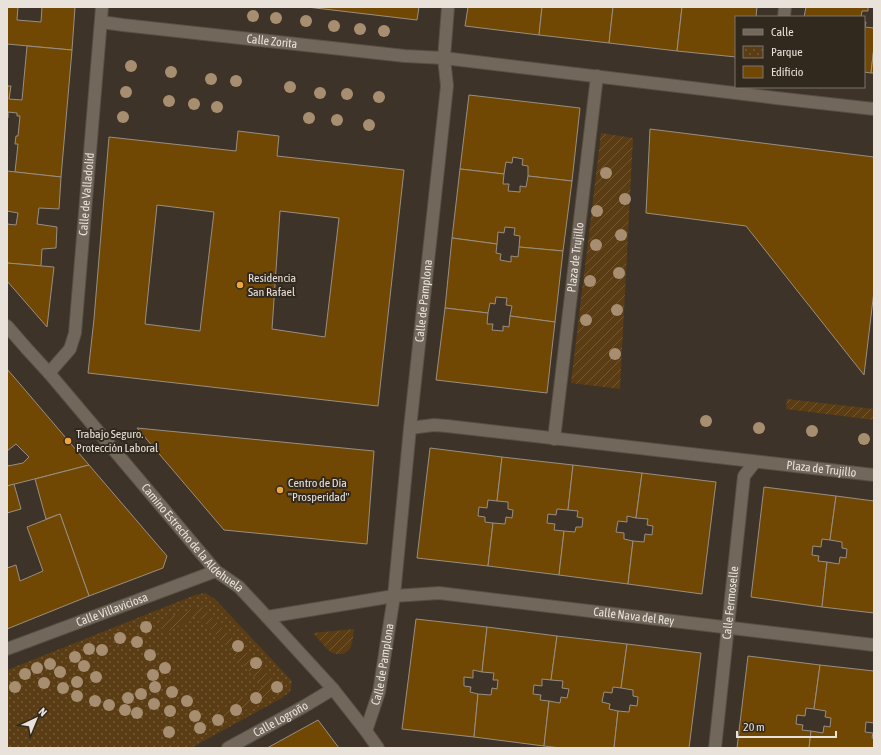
<svg xmlns="http://www.w3.org/2000/svg" width="881" height="755" font-family="'Asap Condensed',sans-serif">
<style>
.park{fill:url(#park-dots)}
.garden{fill:url(#garden-furrows)}
.building{fill:#704804;stroke:#998e80;fill-rule:evenodd}
.lines{fill:none;stroke-linecap:round;stroke-linejoin:round}
.street-casing{stroke:#574f45;stroke-width:14}
.street{stroke:#71675a;stroke-width:12}
.tree{fill:#a78e70}
.poi-dot{fill:#efa73d;stroke:#32291e;stroke-width:1.5}
.labels{text-anchor:middle;dominant-baseline:central;stroke-width:4;stroke-linejoin:round;paint-order:stroke}
.street-label{font-size:12px;fill:#e8e2db;stroke:#32291e}
.poi-label{font-size:12px;fill:#e8e2db;stroke:#32291e;text-anchor:start}
</style>
<defs>
<pattern id="park-dots" width="8" height="8" patternUnits="userSpaceOnUse"><rect width="8" height="8" fill="#5a3d14"/><path d="M2 2h.1M6 6h.1" fill="none" stroke="#725936" stroke-width="1.8" stroke-linecap="round"/></pattern>
<pattern id="garden-furrows" width="10" height="10" patternUnits="userSpaceOnUse"><rect width="10" height="10" fill="#5a3d14"/><path d="M-1 1l2-2M0 10L10 0M9 11l2-2" fill="none" stroke="#725936"/></pattern>
</defs>
<rect width="100%" height="100%" fill="#3d3328"/>
<path class="park" d="M205 593 215 599 292 681 290 692 280 699 191 748H7V670L195 595Z"/>
<g class="garden">
<path d="M601 133 633 138 620 389 571 383Z"/>
<path d="M787 399 874 409V420L786 409Z"/>
<path d="M201 606 275 682 276 693 214 727 209 716 263 687 198 615 163 634 158 621Z"/>
<path d="M354 629C353 638 353 654 340 654 337 654 334 654 331 652 326 649 318 638 313 633Z"/>
</g>
<g class="building">
<path d="M7 7H18L17 20 41 22 42 7H75L72 50 7 44Z"/>
<path d="M307 7H419L417 20Z"/>
<path d="M468 7H542L539 35 465 26Z"/>
<path d="M542 7H613L609 43 539 35Z"/>
<path d="M613 7H682L677 51 609 43Z"/>
<path d="M682 7H757L756 17H736V57L677 51Z"/>
<path d="M806 7H868V11H862L861 17H804Z"/>
<path d="M864 22H866L865 27 874 28V47L871 73 864 72Z"/>
<path d="M27 46 72 50 61 177 15 172 18 144H15L16 136H18L20 116H17V113L8 112V118H7V86H11L9 99 22 100Z"/>
<path d="M874 47V73H871Z"/>
<path d="M469 95 580 108 572 181 528 176V166L522 165 523 159 513 157 512 163 506 162 504 174 460 169Z"/>
<path d="M650 129 874 157V291L864 375 746 226 646 213Z"/>
<path d="M238 131 279 136 277 156 404 170 378 406 88 373 94 319 109 137 236 151ZM157 205 214 212 200 331 145 324ZM280 211 339 218 325 337 272 329Z"/>
<path d="M460 169 504 174 503 184H509L508 191 520 192V186L526 187 528 176 572 181 563 251 519 247 520 236 514 235 515 228 505 227 504 233 498 232 497 244 452 238Z"/>
<path d="M7 171 61 177 59 209 39 208 37 224 57 227 56 248 42 249 41 266 7 263V224L16 225 18 213 7 211Z"/>
<path d="M452 238 497 244 496 253 501 254 500 260 511 262V256L518 257 519 247 563 251 555 322 510 316 512 306 506 305 507 298 496 297 495 304 490 303 488 313 445 308Z"/>
<path d="M7 263 54 267 47 327 7 281Z"/>
<path d="M445 308 488 313 487 324H493L492 330 503 331V326L509 327 510 316 555 322 547 393 436 380Z"/>
<path d="M7 369 20 384 89 465 7 486V462L8 466 23 463 29 457 16 444 7 451Z"/>
<path d="M137 428 374 451 367 544 224 530Z"/>
<path d="M430 448 502 457 497 501 488 500 487 508 479 507 478 516 485 517V522L493 523 488 566 417 558Z"/>
<path d="M502 457 573 465 568 510 557 509 556 515 548 514 547 523 555 524 554 530 564 531 559 575 488 566 493 523 505 524 506 517 512 518 513 510 508 509V502L497 501Z"/>
<path d="M89 465 167 556 163 568 89 596 60 514 46 519 35 479Z"/>
<path d="M573 465 642 473 636 518 627 516V522L618 521 616 532 624 533V539L633 541 628 584 559 575 564 531 575 532 576 527H582L583 518 577 517 578 511 568 510Z"/>
<path d="M642 473 716 482 702 594 628 584 633 541 644 542 645 534 652 535 653 526 647 525 648 519 636 518Z"/>
<path d="M14 484 21 509 7 513V486Z"/>
<path d="M764 487 836 496 830 540 822 539 821 547 813 546 812 555 819 556 818 561 827 562 822 607 751 597Z"/>
<path d="M836 496 874 501V613L822 607 827 562 839 564 840 557 846 558 847 549 842 548V542L830 540Z"/>
<path d="M60 514 89 596 7 629V568L16 565 20 581 43 571 27 527Z"/>
<path d="M416 619 487 627 482 672 473 670V678L464 677V686L471 687 470 692 478 694 474 737 402 729Z"/>
<path d="M487 627 557 636 551 680 542 679V686L534 685 533 694 541 695 540 700 549 701 544 746 474 737 478 694 491 695 492 688 497 689 498 680H493L494 673 482 672Z"/>
<path d="M557 636 627 644 621 688 613 687 612 693 604 692 602 702 610 704 609 709 618 711 614 748H561L544 746 549 701 560 703 561 697 567 698 569 689 562 688 563 681 551 680Z"/>
<path d="M627 644 701 653 689 748H614L618 711 629 712 630 705 637 706 638 697 633 696V690L621 688Z"/>
<path d="M748 656 820 665 814 709 806 708 805 716 797 715 796 724 803 725 802 730 811 731 809 748H737Z"/>
<path d="M820 665 874 671V723L866 722 865 732 873 733 872 738H874V748H809L811 731 823 733 824 726 830 727 831 718 825 717 826 711 814 709Z"/>
<path d="M318 720 339 748H267L269 747Z"/>
</g>
<g class="lines">
<g class="street-casing">
<g id="street">
<path d="M784 17 785 7"/>
<path id="s1" d="M101 22 123 25 405 56 444 58 776 98 874 109"/>
<path id="s2" d="M7 326 27 349 49 373 216 571 239 587 267 617 333 689 366 731 378 748"/>
<path id="s3" d="M49 373 70 349 75 333 102 7"/>
<path id="s4" d="M410 428 434 425 447 426 874 475"/>
<path id="s5" d="M554 439 597 76"/>
<path id="s6" d="M267 617 394 596 439 593 874 645"/>
<path id="s7" d="M7 649 216 571"/>
<path id="s8" d="M366 731 379 692 394 596 410 428 447 86 444 58 448 7"/>
<path id="s9" d="M228 748 303 707 333 689"/>
<path id="s10" d="M715 748 744 476 755 462"/>
</g>
</g>
<use href="#street" class="street"/>
</g>
<g class="tree">
<circle cx="253" cy="16" r="6"/>
<circle cx="276" cy="18" r="6"/>
<circle cx="306" cy="21" r="6"/>
<circle cx="334" cy="26" r="6"/>
<circle cx="360" cy="29" r="6"/>
<circle cx="384" cy="31" r="6"/>
<circle cx="131" cy="66" r="6"/>
<circle cx="171" cy="72" r="6"/>
<circle cx="211" cy="79" r="6"/>
<circle cx="236" cy="81" r="6"/>
<circle cx="290" cy="87" r="6"/>
<circle cx="126" cy="92" r="6"/>
<circle cx="320" cy="93" r="6"/>
<circle cx="347" cy="94" r="6"/>
<circle cx="379" cy="97" r="6"/>
<circle cx="169" cy="101" r="6"/>
<circle cx="194" cy="104" r="6"/>
<circle cx="217" cy="107" r="6"/>
<circle cx="123" cy="117" r="6"/>
<circle cx="309" cy="118" r="6"/>
<circle cx="337" cy="120" r="6"/>
<circle cx="369" cy="125" r="6"/>
<circle cx="606" cy="173" r="6"/>
<circle cx="625" cy="199" r="6"/>
<circle cx="597" cy="211" r="6"/>
<circle cx="621" cy="235" r="6"/>
<circle cx="596" cy="245" r="6"/>
<circle cx="619" cy="273" r="6"/>
<circle cx="590" cy="281" r="6"/>
<circle cx="617" cy="310" r="6"/>
<circle cx="586" cy="320" r="6"/>
<circle cx="615" cy="354" r="6"/>
<circle cx="706" cy="421" r="6"/>
<circle cx="759" cy="428" r="6"/>
<circle cx="812" cy="431" r="6"/>
<circle cx="864" cy="439" r="6"/>
<circle cx="146" cy="627" r="6"/>
<circle cx="120" cy="638" r="6"/>
<circle cx="137" cy="642" r="6"/>
<circle cx="238" cy="646" r="6"/>
<circle cx="89" cy="649" r="6"/>
<circle cx="102" cy="650" r="6"/>
<circle cx="150" cy="655" r="6"/>
<circle cx="75" cy="657" r="6"/>
<circle cx="256" cy="663" r="6"/>
<circle cx="50" cy="664" r="6"/>
<circle cx="84" cy="666" r="6"/>
<circle cx="37" cy="668" r="6"/>
<circle cx="165" cy="668" r="6"/>
<circle cx="60" cy="672" r="6"/>
<circle cx="25" cy="674" r="6"/>
<circle cx="153" cy="675" r="6"/>
<circle cx="96" cy="677" r="6"/>
<circle cx="77" cy="682" r="6"/>
<circle cx="44" cy="683" r="6"/>
<circle cx="15" cy="687" r="6"/>
<circle cx="155" cy="687" r="6"/>
<circle cx="277" cy="687" r="6"/>
<circle cx="63" cy="688" r="6"/>
<circle cx="172" cy="692" r="6"/>
<circle cx="141" cy="694" r="6"/>
<circle cx="77" cy="696" r="6"/>
<circle cx="128" cy="698" r="6"/>
<circle cx="256" cy="698" r="6"/>
<circle cx="95" cy="701" r="6"/>
<circle cx="187" cy="701" r="6"/>
<circle cx="154" cy="704" r="6"/>
<circle cx="109" cy="705" r="6"/>
<circle cx="125" cy="710" r="6"/>
<circle cx="236" cy="710" r="6"/>
<circle cx="170" cy="711" r="6"/>
<circle cx="137" cy="713" r="6"/>
<circle cx="195" cy="716" r="6"/>
<circle cx="218" cy="720" r="6"/>
<circle cx="200" cy="728" r="6"/>
<circle cx="169" cy="732" r="6"/>
</g>
<g class="poi-dot">
<circle cx="240" cy="285" r="4"/>
<circle cx="68" cy="441" r="4"/>
<circle cx="280" cy="490" r="4"/>
</g>
<g class="labels">
<g class="street-label">
<text stroke="none"><textPath href="#s1" startOffset="172">Calle Zorita</textPath></text>
<text stroke="none"><textPath href="#s3" startOffset="188">Calle de Valladolid</textPath></text>
<text stroke="none"><textPath href="#s5" startOffset="183">Plaza de Trujillo</textPath></text>
<text stroke="none"><textPath href="#s8" startOffset="435">Calle de Pamplona</textPath></text>
<text stroke="none"><textPath href="#s4" startOffset="414">Plaza de Trujillo</textPath></text>
<text stroke="none"><textPath href="#s2" startOffset="282">Camino Estrecho de la Aldehuela</textPath></text>
<text stroke="none"><textPath href="#s10" startOffset="146">Calle Fermoselle</textPath></text>
<text stroke="none"><textPath href="#s7" startOffset="112">Calle Villaviciosa</textPath></text>
<text stroke="none"><textPath href="#s6" startOffset="370">Calle Nava del Rey</textPath></text>
<text stroke="none"><textPath href="#s8" startOffset="69">Calle de Pamplona</textPath></text>
<text stroke="none"><textPath href="#s9" startOffset="60">Calle Logroño</textPath></text>
</g>
<g class="poi-label">
<text x="248" y="278">Residencia<tspan x="248" dy="14">San Rafael</tspan></text>
<text x="76" y="434">Trabajo Seguro.<tspan x="76" dy="14">Protección Laboral</tspan></text>
<text x="288" y="483">Centro de Día<tspan x="288" dy="14">"Prosperidad"</tspan></text>
</g>
</g>
<rect width="881" height="755" fill="none" stroke="#e8e2db" stroke-width="16"/>
<rect x="735" y="16" width="130" height="72" fill="#32291e" stroke="#7b736a"/>
<rect x="743" y="29" width="20" height="6" fill="#71675a" stroke="#7b736a"/>
<text x="771" y="36" font-size="12" fill="#e8e2db">Calle</text>
<rect x="743" y="46" width="20" height="12" fill="url(#park-dots)" stroke="#7b736a"/>
<text x="771" y="56" font-size="12" fill="#e8e2db">Parque</text>
<rect x="743" y="66" width="20" height="12" fill="#704804" stroke="#7b736a"/>
<text x="771" y="76" font-size="12" fill="#e8e2db">Edificio</text>
<g transform="translate(36 719) rotate(44)" stroke="#32291e" stroke-width="3" paint-order="stroke">
<path d="M0-3L7 15L0 10L-7 15Z" fill="#e8e2db"/>
<text y="-6" font-size="11" font-weight="bold" text-anchor="middle" fill="#e8e2db">N</text>
</g>
<path d="M737 731v6h99v-6" fill="none" stroke="#e8e2db" stroke-width="2"/>
<text x="743" y="731" font-size="12" fill="#e8e2db" stroke="#32291e" stroke-width="3" paint-order="stroke">20 m</text>
</svg>
